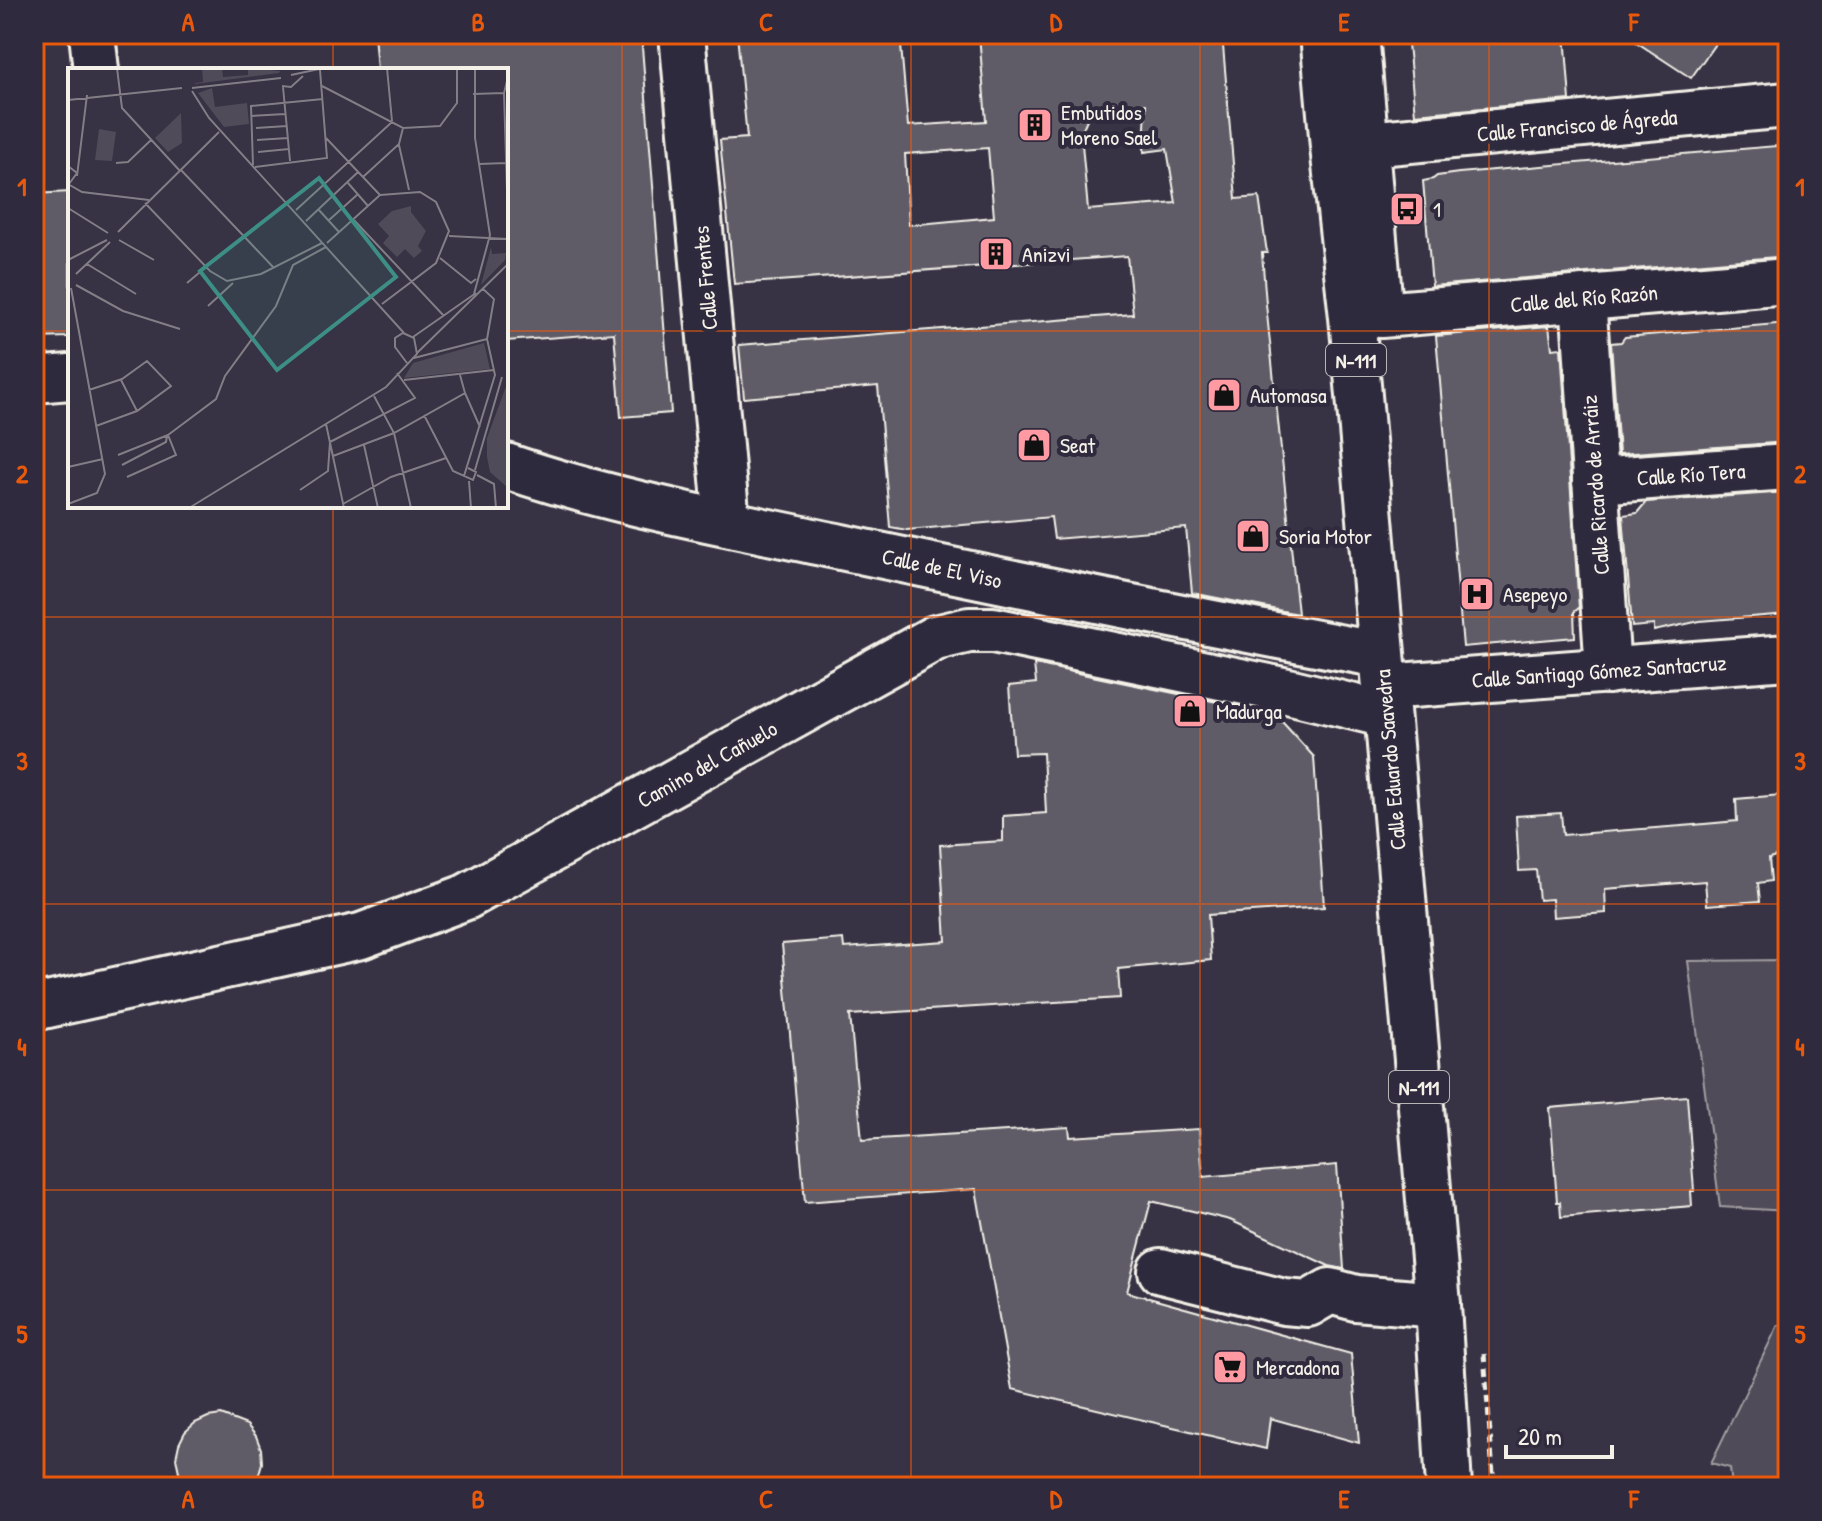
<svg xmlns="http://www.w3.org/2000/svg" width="1822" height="1521" font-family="'Patrick Hand',sans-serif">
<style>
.green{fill:#504b59;stroke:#a29ea0;stroke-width:2}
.building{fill:#5f5c67;stroke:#f4f1e8;stroke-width:2;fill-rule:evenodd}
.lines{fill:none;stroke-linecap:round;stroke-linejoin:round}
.minor-casing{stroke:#f4f1e8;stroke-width:50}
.major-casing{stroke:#f4f1e8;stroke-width:50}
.path{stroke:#f4f1e8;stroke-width:5;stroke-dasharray:8 6;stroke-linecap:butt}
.minor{stroke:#2f2a3d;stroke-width:44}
.major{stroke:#2f2a3d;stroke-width:44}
.grid{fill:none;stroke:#e8590c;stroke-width:2;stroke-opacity:0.55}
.labels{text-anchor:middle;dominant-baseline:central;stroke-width:8;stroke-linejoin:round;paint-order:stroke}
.shield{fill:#2f2a3d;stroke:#b9b5b5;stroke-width:2}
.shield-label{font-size:20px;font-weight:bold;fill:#f4f1e8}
.poi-label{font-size:22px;fill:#f4f1e8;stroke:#2f2a3d;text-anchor:start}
.street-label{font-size:22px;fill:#f4f1e8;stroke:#2f2a3d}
.inset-road{fill:none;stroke:#837e86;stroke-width:2}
.view{fill:#3d8f86;fill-opacity:0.15;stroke:#3d8f86;stroke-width:4}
.inset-edge{fill:none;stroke:#f4f1e8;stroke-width:4}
.neatline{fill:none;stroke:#e8590c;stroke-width:3}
.grid-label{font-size:26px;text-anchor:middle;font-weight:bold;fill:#e8590c}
</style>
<rect width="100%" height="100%" fill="#373244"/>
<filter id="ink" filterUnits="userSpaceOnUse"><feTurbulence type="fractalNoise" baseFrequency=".0125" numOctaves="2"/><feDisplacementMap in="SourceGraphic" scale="16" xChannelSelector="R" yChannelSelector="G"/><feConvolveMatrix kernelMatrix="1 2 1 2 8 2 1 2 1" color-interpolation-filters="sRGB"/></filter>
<g filter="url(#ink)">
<g class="green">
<path d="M1788 960V1211L1720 1207 1688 961Z"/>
<path d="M1778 1325 1788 1326V1487H1732L1730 1468 1711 1463Z"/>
</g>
<g class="building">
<path d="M374 34H641L671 413 621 417 614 333 506 341V70H377Z"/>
<path d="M737 34H900L908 126 986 121 979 34H1222L1236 199 1259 197 1267 253H1262L1266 304 1298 614 1192 593 1186 528 1054 539 1051 517 907 530 890 527 878 386 744 398 739 345 1133 314 1127 256 734 284 720 140 747 138ZM1146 104 1144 152 1167 149 1176 203 1088 210 1081 133 1091 110ZM988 148 994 217 909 225 905 154Z"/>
<path d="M1407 34H1565L1570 100 1415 114Z"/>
<path d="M1624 34H1722L1691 78Z"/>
<path d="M1788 145V256L1432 286 1423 181 1433 179 1437 176 1459 173Z"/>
<path d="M70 192V337L34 338V194Z"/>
<path d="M1788 323V442L1619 454 1611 343 1621 342 1625 337Z"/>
<path d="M1549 326 1552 349 1561 348 1579 608 1574 612 1575 637 1463 647 1436 336Z"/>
<path d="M1788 492V614L1700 621 1654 631V625L1632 627 1623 515 1637 513 1646 502Z"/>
<path d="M1034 664 1275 714 1314 757 1324 907 1208 915 1211 960 1118 969 1120 998 850 1015 862 1140 1069 1127 1070 1137 1199 1129 1203 1177 1337 1165 1344 1269 1329 1266 1230 1220 1151 1201 1127 1292 1351 1354 1359 1443 1270 1418 1266 1449 1012 1389 976 1189 805 1202 782 944 843 939 844 948 946 941 940 845 1003 841V816L1046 813 1043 753 1014 754 1009 686 1036 683Z"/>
<path d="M1781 795 1786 853 1769 858 1771 881 1758 883 1760 901 1707 905 1705 881 1605 889 1606 913 1553 917 1552 899 1539 900 1536 870 1519 871 1516 816 1561 813 1563 835 1682 826 1737 821 1736 799Z"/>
<path d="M1687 1096 1694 1191H1691L1692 1206 1561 1217 1560 1202H1557L1550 1108Z"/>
<path d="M221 1415 247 1425 256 1436 261 1449 262 1463 258 1477 251 1487H187L179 1472 176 1458 179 1444 185 1432 195 1423 208 1417Z"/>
</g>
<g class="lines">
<g class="minor-casing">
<g id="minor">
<path d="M92 34 96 70"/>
<path d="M682 34 727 522"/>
<path d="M1367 144 1788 105"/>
<path d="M1583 298 1608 671"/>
<path d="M1381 315 1788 281"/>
<path d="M34 380 70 377"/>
<path d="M506 466C614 503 729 523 841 547 1021 585 1200 622 1381 655"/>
<path d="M1595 481 1788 467"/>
<path d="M1411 685 1788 657"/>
<path d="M34 1008 361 936 466 897 935 638 969 630H993L1288 691 1387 715"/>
<path d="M1161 1271 1284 1302 1308 1304 1330 1291 1356 1298 1438 1305"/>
</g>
</g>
<g class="major-casing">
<g id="major">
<path d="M1323 34 1333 147 1352 317 1385 687 1438 1305 1449 1487"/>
<path d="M1356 34 1380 307"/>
</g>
</g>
<path class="path" d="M1484 1354 1494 1487"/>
<use href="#minor" class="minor"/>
<use href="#major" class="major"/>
</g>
</g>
<path class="grid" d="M333 34V70M622 34V1487M911 34V1487M1200 34V1487M1489 34V1487M34 331H70M506 331H1788M333 506V1487M34 617H1788M34 904H1788M34 1190H1788"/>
<defs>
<g id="building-square" transform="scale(1.8)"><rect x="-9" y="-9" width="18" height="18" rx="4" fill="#ff9aa2" stroke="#2f2a3d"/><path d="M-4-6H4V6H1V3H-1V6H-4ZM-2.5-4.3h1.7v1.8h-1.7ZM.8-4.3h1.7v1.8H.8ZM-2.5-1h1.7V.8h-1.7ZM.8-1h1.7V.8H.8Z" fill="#111"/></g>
<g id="bus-square" transform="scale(1.8)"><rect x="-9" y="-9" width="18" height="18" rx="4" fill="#ff9aa2" stroke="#2f2a3d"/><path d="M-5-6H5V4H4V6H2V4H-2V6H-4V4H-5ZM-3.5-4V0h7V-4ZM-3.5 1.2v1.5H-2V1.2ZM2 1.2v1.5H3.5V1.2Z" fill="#111"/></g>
<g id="shop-square" transform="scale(1.8)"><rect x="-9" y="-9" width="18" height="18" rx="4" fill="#ff9aa2" stroke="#2f2a3d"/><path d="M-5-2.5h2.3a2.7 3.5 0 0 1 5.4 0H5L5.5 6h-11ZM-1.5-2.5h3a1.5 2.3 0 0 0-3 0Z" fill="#111"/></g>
<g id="hospital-square" transform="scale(1.8)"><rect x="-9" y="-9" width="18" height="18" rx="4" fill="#ff9aa2" stroke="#2f2a3d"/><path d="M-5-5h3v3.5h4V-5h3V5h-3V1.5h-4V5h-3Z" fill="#111"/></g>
<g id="supermarket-square" transform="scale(1.8)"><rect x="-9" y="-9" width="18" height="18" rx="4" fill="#ff9aa2" stroke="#2f2a3d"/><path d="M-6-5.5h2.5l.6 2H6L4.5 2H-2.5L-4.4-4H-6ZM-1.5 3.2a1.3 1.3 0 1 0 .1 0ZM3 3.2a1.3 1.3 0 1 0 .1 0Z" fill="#111"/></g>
</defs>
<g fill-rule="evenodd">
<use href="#building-square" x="1035" y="125"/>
<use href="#bus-square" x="1407" y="209"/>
<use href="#building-square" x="996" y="254"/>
<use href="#shop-square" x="1224" y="395"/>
<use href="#shop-square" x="1034" y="445"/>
<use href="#shop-square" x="1253" y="536"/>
<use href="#hospital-square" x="1477" y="594"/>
<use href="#shop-square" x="1190" y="711"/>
<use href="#supermarket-square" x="1230" y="1367"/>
</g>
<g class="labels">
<g class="shield">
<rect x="1326" y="344" width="60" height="32" rx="6"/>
<rect x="1389" y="1071" width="60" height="32" rx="6"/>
</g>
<g class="shield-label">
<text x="1356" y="360">N-111</text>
<text x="1419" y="1087">N-111</text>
</g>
<g class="poi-label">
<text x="1061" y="112">Embutidos<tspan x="1061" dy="25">Moreno Sael</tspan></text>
<text x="1433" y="209">1</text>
<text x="1022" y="254">Anizvi</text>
<text x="1250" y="395">Automasa</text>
<text x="1060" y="445">Seat</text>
<text x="1279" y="536">Soria Motor</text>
<text x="1503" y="594">Asepeyo</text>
<text x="1216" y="711">Madurga</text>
<text x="1256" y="1367">Mercadona</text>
</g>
<g class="street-label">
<text transform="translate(1577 125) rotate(-5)">Calle Francisco de Ágreda</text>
<text transform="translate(705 278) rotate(-95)">Calle Frentes</text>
<text transform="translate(1584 298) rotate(-5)">Calle del Río Razón</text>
<text transform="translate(1691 474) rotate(-4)">Calle Río Tera</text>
<text transform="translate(1595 485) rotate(-94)">Calle Ricardo de Arráiz</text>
<text transform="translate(942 568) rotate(12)">Calle de El Viso</text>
<text transform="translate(1599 671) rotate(-4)">Calle Santiago Gómez Santacruz</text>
<text transform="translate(1390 760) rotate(-95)">Calle Eduardo Saavedra</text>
<text transform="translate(707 764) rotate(-29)">Camino del Cañuelo</text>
</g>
</g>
<g transform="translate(68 68)">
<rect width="440" height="440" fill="#373244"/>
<path d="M134 0H154L155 9 180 7V0L212 3 211 5 127 16 125 0 127 15 135 14ZM144 20 147 39 179 35 181 56 156 59 130 25ZM113 45 114 75 100 84 87 70ZM31 61 48 64 44 93 27 92ZM343 138V144L358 163 350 178 354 183 346 190 337 181 329 189 315 175 321 168 310 156 324 143ZM423 179 424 186 438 185 437 192 413 217ZM416 275 422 301 336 310 345 295ZM440 313V420L422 404 419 389V370Z" fill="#504b59"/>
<path class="inset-road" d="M49 0 54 40 112 103M319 0 324 53M223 7 256 0M440 9 436 25 440 155M214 18 223 19 235 8M254 18 335 60 372 58 389 35V0M215 19 222 93M124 20 213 10M124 23 141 50 336 265M405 26 436 25M0 32 114 20M183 48 217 46M188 60 219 58M258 70 312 127M189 72 220 70M331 77 341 122M190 84 221 81M48 95 60 94 83 72M411 96 438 95M185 97 183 38 255 31M0 98 9 105 1 116M187 99 259 90 252 2M113 102 206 200M9 108 19 27M295 109 331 76 335 60M280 115 300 138M0 116 14 124 81 132M312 127 352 124 368 134 381 163 368 195 314 236M77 135 142 203 159 213 193 206 254 175M0 140 40 165M250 141 271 164M228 142 324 54M285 151 376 248M238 153 290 104M260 153 290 126M50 164 151 64M381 168 440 171M51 172 86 192M259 175 312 127M372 190 403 215 408 211M0 192 39 172M19 196 68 226M8 206 42 174M119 215 138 199M8 217 55 243 112 261M406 226 422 167 407 70V0M140 238 165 215M345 269 408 225M349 285 440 196M346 290 419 271M53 312 69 343M336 312 426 302M21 322 54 311 79 293 103 318 69 343 28 358M397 325 412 359M306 328 326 365 343 440M356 347 385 403 405 412 408 404 400 400M258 356 276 440M296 377 310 440M50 387 100 367M265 388 326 365 397 325 392 307M54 397 98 374 99 368M0 399 35 391M407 402 434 309M409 407 426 416 428 440M396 408 427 307 419 271 426 231 414 220M59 409 108 387 100 367 148 331 157 308 208 238 225 197 258 179M401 413 403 440M232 422 260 403 262 374 347 330 329 305M0 436 29 425 37 406 3 220M275 436 323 409 378 390M121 440 318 319 349 286 346 270 335 265 327 270V279L339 295"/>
<path class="view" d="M251 110 328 209 209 302 132 203Z"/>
<rect width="440" height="440" class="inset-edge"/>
</g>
<rect width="1822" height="1521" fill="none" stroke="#2f2a3d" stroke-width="88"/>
<path d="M1506 1445v12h106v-12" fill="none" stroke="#f4f1e8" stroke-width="4"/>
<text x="1518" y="1445" font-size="24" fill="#f4f1e8" stroke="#2f2a3d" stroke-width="6" paint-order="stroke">20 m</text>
<rect x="44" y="44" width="1734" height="1433" class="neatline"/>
<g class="grid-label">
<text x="188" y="31">A</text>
<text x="478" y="31">B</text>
<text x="766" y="31">C</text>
<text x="1056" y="31">D</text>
<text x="1344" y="31">E</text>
<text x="1634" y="31">F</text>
<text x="22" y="196">1</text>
<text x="1800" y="196">1</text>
<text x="22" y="483">2</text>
<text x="1800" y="483">2</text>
<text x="22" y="770">3</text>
<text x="1800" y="770">3</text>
<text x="22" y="1056">4</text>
<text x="1800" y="1056">4</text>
<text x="22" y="1343">5</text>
<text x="1800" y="1343">5</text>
<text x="188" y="1508">A</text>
<text x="478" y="1508">B</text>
<text x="766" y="1508">C</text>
<text x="1056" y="1508">D</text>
<text x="1344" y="1508">E</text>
<text x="1634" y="1508">F</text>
</g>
</svg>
